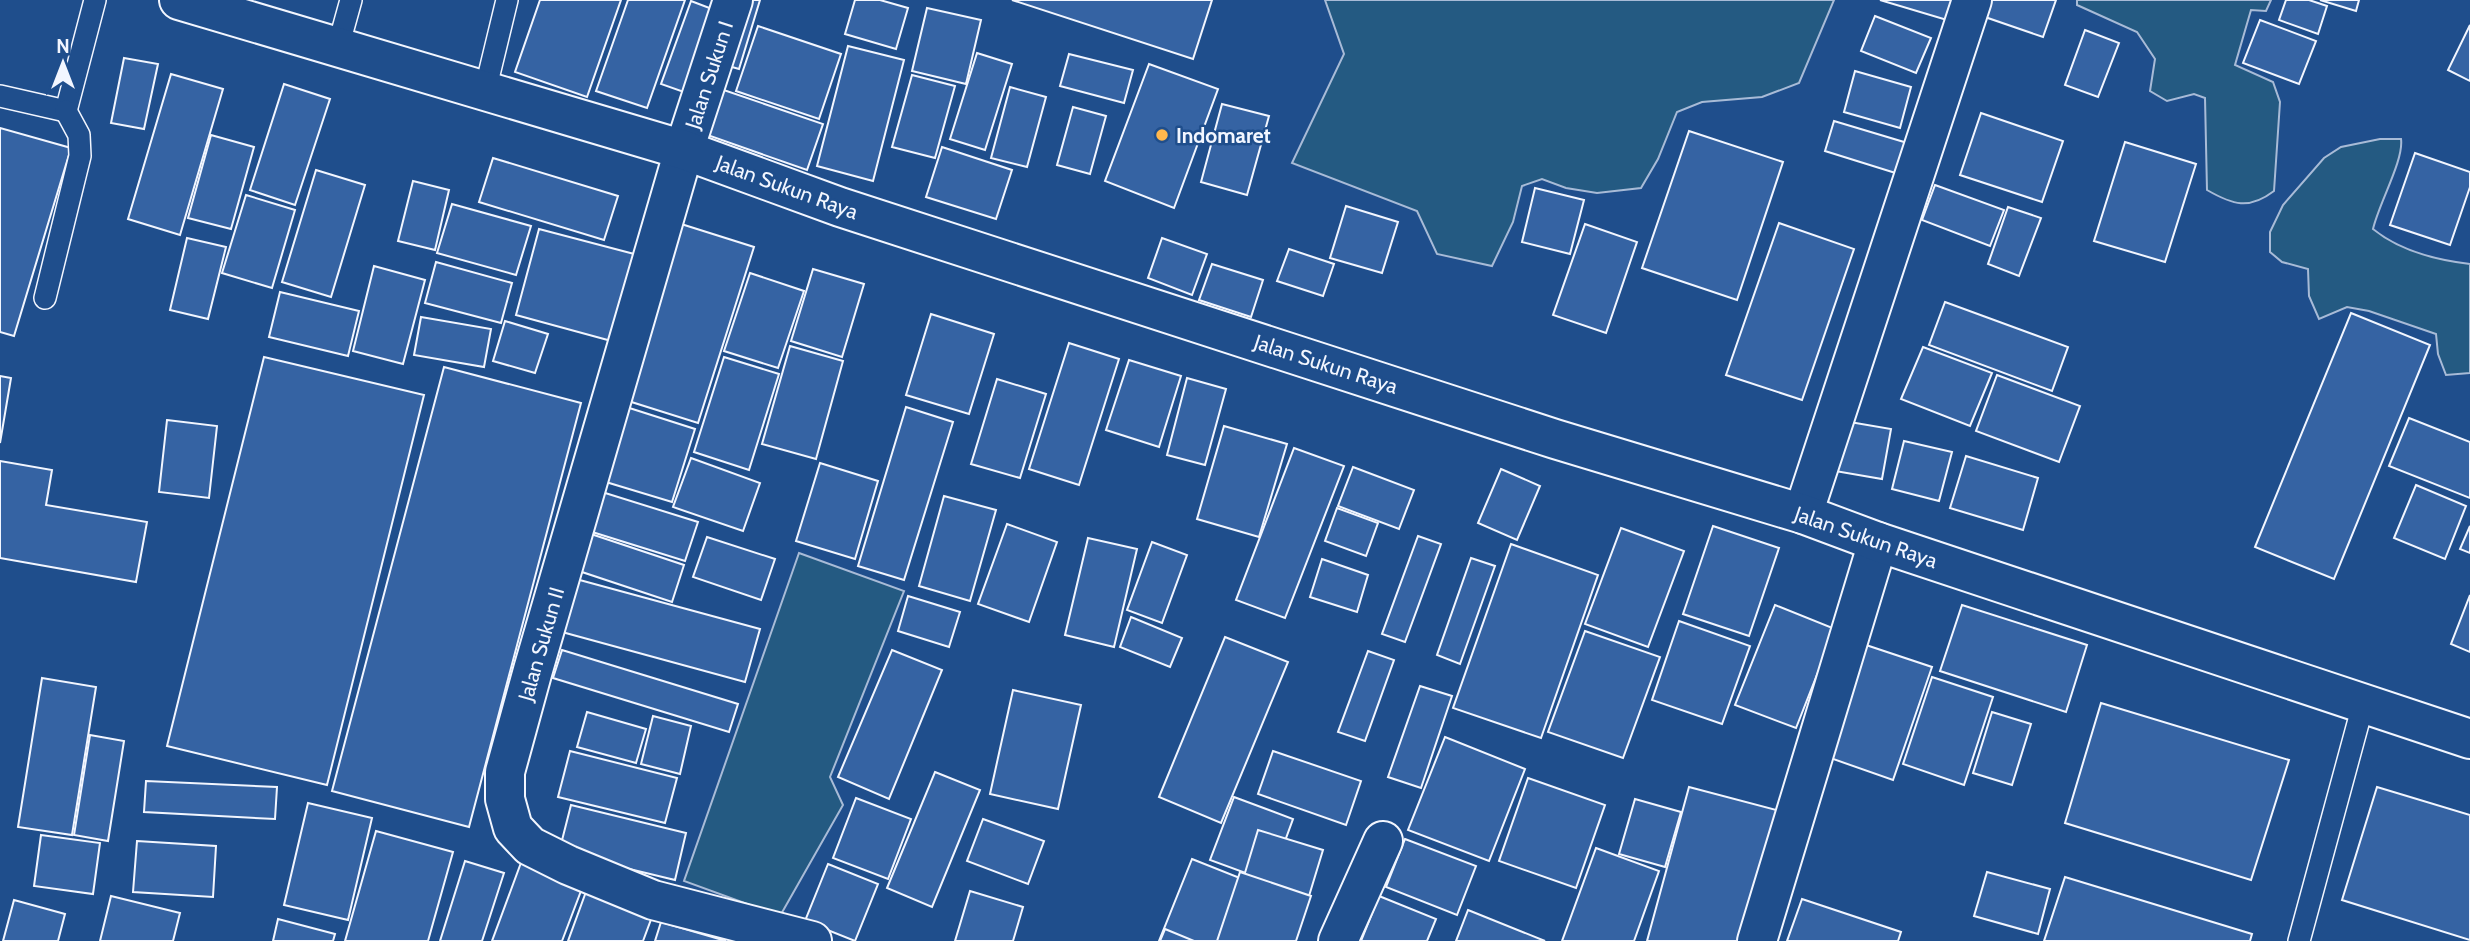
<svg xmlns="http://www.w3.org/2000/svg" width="2470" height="941" font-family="Cabin,sans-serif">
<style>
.green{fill:#245a82;stroke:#a8bbd7;stroke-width:2}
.building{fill:#3563a3;stroke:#f2f6ff;stroke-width:2}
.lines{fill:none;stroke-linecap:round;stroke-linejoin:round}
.lane-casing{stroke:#f2f6ff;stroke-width:24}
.street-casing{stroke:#f2f6ff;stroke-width:42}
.secondary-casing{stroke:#f2f6ff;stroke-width:42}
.lane{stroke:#1f4e8c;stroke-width:21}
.street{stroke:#1f4e8c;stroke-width:38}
.secondary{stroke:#1f4e8c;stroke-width:38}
.poi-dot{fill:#ffb74d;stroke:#1f4e8c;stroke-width:2.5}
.labels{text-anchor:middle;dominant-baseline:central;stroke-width:5;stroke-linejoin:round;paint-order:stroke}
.street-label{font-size:21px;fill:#f2f6ff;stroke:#1f4e8c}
.poi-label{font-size:21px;font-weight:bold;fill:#f2f6ff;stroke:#1f4e8c;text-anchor:start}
</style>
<rect width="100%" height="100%" fill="#1f4e8c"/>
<g class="green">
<path d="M1325 0H1834L1799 83 1762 97 1702 102 1677 112 1658 159 1641 188 1597 193 1566 188 1542 179 1522 186 1513 222 1492 266 1437 254 1417 211 1292 163 1344 54Z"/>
<path d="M2077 0H2271L2266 11 2251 10 2235 65 2273 82 2280 102 2274 191C2249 210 2233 205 2207 190L2205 98 2194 94 2167 101 2150 91 2155 59 2137 32 2077 5Z"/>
<path d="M2380 139H2401C2404 160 2379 203 2373 229 2400 251 2436 260 2470 264V373L2446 375 2438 354 2436 334 2369 311 2347 307 2319 319 2309 296 2308 269 2282 262 2270 252V232L2283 205 2324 158 2341 147Z"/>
<path d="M799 553 904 591 830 777 843 805 780 916 684 881Z"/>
</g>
<g class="building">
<path d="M540 0H621L587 97 515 72Z"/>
<path d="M628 0H685L647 108 596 91Z"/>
<path d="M737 0H760L739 69 718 63Z"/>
<path d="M855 0H880L908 8 896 49 845 34Z"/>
<path d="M1012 0H1212L1193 59Z"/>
<path d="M1880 0H1964L1957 23Z"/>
<path d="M1990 0H2056L2043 37 1985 17Z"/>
<path d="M2286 0H2309L2327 6 2318 34 2279 20Z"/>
<path d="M2320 0H2359L2356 11Z"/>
<path d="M691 1 728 15 698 97 661 84Z"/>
<path d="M927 8 981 20 966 84 912 71Z"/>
<path d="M1875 16 1931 38 1916 73 1861 51Z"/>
<path d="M2260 20 2316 41 2299 84 2243 63Z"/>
<path d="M2470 25V81L2448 70Z"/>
<path d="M758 26 841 54 819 119 736 91Z"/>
<path d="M2085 30 2119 43 2098 97 2065 85Z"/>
<path d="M848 46 904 60 873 181 817 166Z"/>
<path d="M977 53 1012 64 985 150 950 139Z"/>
<path d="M1069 54 1133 70 1124 103 1060 86Z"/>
<path d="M124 58 158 64 144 129 111 123Z"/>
<path d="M1149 64 1218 89 1174 208 1105 181Z"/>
<path d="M1855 71 1911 87 1900 128 1844 112Z"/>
<path d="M171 74 223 89 180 235 128 219Z"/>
<path d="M912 75 955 86 935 158 892 147Z"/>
<path d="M284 84 330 99 295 205 250 190Z"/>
<path d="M712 86 823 124 807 170 696 131Z"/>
<path d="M1010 87 1046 97 1027 167 991 158Z"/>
<path d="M1222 104 1269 116 1247 195 1201 182Z"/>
<path d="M1073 107 1106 116 1090 174 1057 165Z"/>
<path d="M1981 113 2063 141 2042 202 1960 175Z"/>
<path d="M1834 121 1914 145 1905 176 1825 151Z"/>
<path d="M0 128 71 148 14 336 0 332Z"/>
<path d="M1689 131 1783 162 1737 300 1642 268Z"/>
<path d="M211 135 254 147 231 229 188 218Z"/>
<path d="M2125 142 2196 164 2165 262 2094 241Z"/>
<path d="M942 147 1012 170 996 219 926 197Z"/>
<path d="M2415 153 2470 172V187L2450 245 2390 225Z"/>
<path d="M493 158 618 196 604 240 479 202Z"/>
<path d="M316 170 365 185 331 297 282 282Z"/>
<path d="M413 181 449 190 435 250 398 241Z"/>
<path d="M1935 185 2004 210 1990 246 1922 220Z"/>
<path d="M1535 188 1584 200 1570 254 1522 242Z"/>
<path d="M246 195 295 210 272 288 222 273Z"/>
<path d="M452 204 531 226 516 275 437 253Z"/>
<path d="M1346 206 1398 222 1382 273 1330 258Z"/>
<path d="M2008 207 2041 218 2019 276 1988 264Z"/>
<path d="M678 223 754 247 698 423 622 399Z"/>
<path d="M1779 223 1854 249 1802 400 1726 375Z"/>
<path d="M1585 224 1637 242 1606 333 1553 315Z"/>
<path d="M539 229 638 255 615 342 516 315Z"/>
<path d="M187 238 226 247 208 319 170 310Z"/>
<path d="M1162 238 1207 254 1192 295 1148 278Z"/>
<path d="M1289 249 1334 264 1323 296 1277 281Z"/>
<path d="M436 262 512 283 501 323 425 303Z"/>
<path d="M1212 264 1263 280 1251 317 1199 300Z"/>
<path d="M374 266 425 280 403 364 353 351Z"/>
<path d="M813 269 864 284 842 357 791 341Z"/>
<path d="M750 273 804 291 778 368 724 351Z"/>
<path d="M280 292 359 311 348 356 269 337Z"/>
<path d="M1945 302 2068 347 2052 391 1929 345Z"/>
<path d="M2351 313 2430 345 2334 579 2255 547Z"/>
<path d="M931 314 994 334 969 414 906 395Z"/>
<path d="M421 317 491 329 484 367 414 355Z"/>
<path d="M505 321 548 334 535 373 493 361Z"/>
<path d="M1069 343 1119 359 1079 485 1029 469Z"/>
<path d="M790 346 843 361 816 459 762 444Z"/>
<path d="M1923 347 1992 373 1970 426 1901 399Z"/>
<path d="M264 357 424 395 327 785 167 746Z"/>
<path d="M724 357 779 374 749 470 694 452Z"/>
<path d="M1129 360 1181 376 1159 447 1106 430Z"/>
<path d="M444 367 581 403 469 827 332 791Z"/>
<path d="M1997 375 2080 406 2059 462 1976 431Z"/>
<path d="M0 376 11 378 0 443Z"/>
<path d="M1187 378 1226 389 1205 465 1167 455Z"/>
<path d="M997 379 1046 394 1020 478 971 464Z"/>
<path d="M620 405 695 429 672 502 596 479Z"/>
<path d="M906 407 953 422 904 580 858 566Z"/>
<path d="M2409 418 2470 442V498L2389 466Z"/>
<path d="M167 420 217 426 209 498 159 492Z"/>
<path d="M1844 421 1891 429 1882 479 1835 471Z"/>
<path d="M1224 426 1287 444 1259 537 1197 519Z"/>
<path d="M1904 441 1952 452 1939 501 1892 489Z"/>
<path d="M1294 448 1344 466 1285 618 1236 600Z"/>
<path d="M1966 456 2038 478 2023 530 1950 508Z"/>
<path d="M691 458 760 483 743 531 673 507Z"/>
<path d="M0 461 52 470 46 505 147 522 136 582 0 558Z"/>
<path d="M820 463 878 481 855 559 796 541Z"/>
<path d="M1353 467 1414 490 1399 529 1338 506Z"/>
<path d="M1501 469 1540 486 1517 540 1478 523Z"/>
<path d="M2416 485 2466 506 2445 559 2394 538Z"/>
<path d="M602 492 698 522 685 561 589 531Z"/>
<path d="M944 496 996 510 970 601 919 586Z"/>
<path d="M1337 508 1378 523 1366 556 1325 541Z"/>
<path d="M1007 524 1057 542 1029 622 978 604Z"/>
<path d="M1713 526 1779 548 1749 636 1683 614Z"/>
<path d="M2470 526V553L2460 549Z"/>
<path d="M1621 528 1684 551 1648 647 1585 624Z"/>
<path d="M588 533 684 565 672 602 576 570Z"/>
<path d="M1418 536 1441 544 1405 642 1382 634Z"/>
<path d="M707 537 775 559 761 600 693 577Z"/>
<path d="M1088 538 1137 549 1114 647 1065 635Z"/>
<path d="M1152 542 1187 555 1162 623 1127 610Z"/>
<path d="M1511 544 1598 575 1541 738 1453 708Z"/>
<path d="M1471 558 1495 566 1460 664 1437 655Z"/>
<path d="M1322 559 1368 575 1357 612 1310 597Z"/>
<path d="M576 579 760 629 745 682 562 632Z"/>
<path d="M2470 595V652L2451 644Z"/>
<path d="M908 596 960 612 949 647 898 631Z"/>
<path d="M1775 605 1835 629 1796 728 1735 705Z"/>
<path d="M1962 605 2087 645 2066 712 1940 671Z"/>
<path d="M1131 617 1182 638 1170 667 1120 647Z"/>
<path d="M1679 621 1750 646 1722 724 1652 700Z"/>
<path d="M1585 631 1660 657 1623 758 1548 732Z"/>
<path d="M1225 637 1288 662 1221 823 1159 797Z"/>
<path d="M1857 642 1932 667 1893 780 1819 754Z"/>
<path d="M562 650 738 704 729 732 553 678Z"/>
<path d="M892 650 942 670 889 799 838 777Z"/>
<path d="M1368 651 1394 660 1365 741 1338 732Z"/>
<path d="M1932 677 1993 697 1964 785 1903 764Z"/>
<path d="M42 678 96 687 72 835 18 827Z"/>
<path d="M1420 686 1452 696 1421 788 1388 777Z"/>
<path d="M1013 690 1081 705 1058 809 990 794Z"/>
<path d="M2101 703 2289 760 2251 880 2065 823Z"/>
<path d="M587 712 646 729 636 763 577 747Z"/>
<path d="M1992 712 2031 724 2012 785 1973 773Z"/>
<path d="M653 716 691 726 680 774 641 764Z"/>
<path d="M90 735 124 741 108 841 74 835Z"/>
<path d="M1445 737 1525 769 1489 861 1408 830Z"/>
<path d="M570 751 677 778 665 823 558 797Z"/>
<path d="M1273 751 1361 781 1346 825 1258 794Z"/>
<path d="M935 772 980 790 932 907 887 888Z"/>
<path d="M1528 778 1605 805 1576 888 1499 861Z"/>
<path d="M146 781 277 787 275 819 144 812Z"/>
<path d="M1689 787 1784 812 1748 941H1647Z"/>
<path d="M2377 787 2470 815V940L2342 900Z"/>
<path d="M1234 797 1293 819 1270 882 1210 860Z"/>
<path d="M856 798 911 819 888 879 833 858Z"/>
<path d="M1635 799 1681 812 1665 867 1619 854Z"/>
<path d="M308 803 372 818 348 920 284 905Z"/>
<path d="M571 805 686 833 675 880 559 852Z"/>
<path d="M983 819 1044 841 1028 884 967 861Z"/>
<path d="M1258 830 1323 850 1309 896 1244 876Z"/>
<path d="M376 831 453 852 428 941H345Z"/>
<path d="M41 835 100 843 93 894 34 886Z"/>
<path d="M1405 839 1476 866 1457 915 1386 887Z"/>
<path d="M137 841 216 846 213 897 133 892Z"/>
<path d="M1596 848 1659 871 1634 941H1562Z"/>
<path d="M1192 859 1260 886 1238 941H1159Z"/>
<path d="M522 860 584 883 562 941H492Z"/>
<path d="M465 861 504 873 482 941H440Z"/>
<path d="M828 864 878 884 855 941 805 921Z"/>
<path d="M1240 872 1311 896 1296 941H1217Z"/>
<path d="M1987 872 2050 889 2038 934 1974 916Z"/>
<path d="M2065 877 2252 934 2250 941H2044Z"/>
<path d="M587 889 653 914 643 941H568Z"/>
<path d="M970 891 1023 907 1013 941H955Z"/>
<path d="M111 896 180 913 173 941H100Z"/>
<path d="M1379 896 1436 919 1427 941H1361Z"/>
<path d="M1802 899 1901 932 1898 941H1787Z"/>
<path d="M14 900 65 914 58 941H3Z"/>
<path d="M1468 910 1545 941H1456Z"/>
<path d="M278 919 335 934 333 941H273Z"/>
<path d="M661 922 726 941H655Z"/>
<path d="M1165 929 1194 941H1160Z"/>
</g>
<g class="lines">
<g class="lane-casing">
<g id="lane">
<path d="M338 47 351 0"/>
<path d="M485 91 507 0"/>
<path d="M0 96 66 111 95 0"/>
<path d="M45 298 80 156 79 135 66 111"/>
<path d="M2299 941 2363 705"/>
</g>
</g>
<g class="street-casing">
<g id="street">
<path d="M733 0 684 150 533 670 505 772V799L513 828 530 846 568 865 653 900 812 941"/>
<path d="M1803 514 1972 0"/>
<path d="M1338 941 1383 841"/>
<path d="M1757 941 1878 542"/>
</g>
</g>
<g class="secondary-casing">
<path id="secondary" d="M179 0 684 150 840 207 1555 439 1803 514 1878 542 2470 739"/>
</g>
<use href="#lane" class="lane"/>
<use href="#street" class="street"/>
<use href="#secondary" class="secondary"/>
</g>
<circle class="poi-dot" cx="1162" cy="135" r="7"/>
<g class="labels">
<g class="street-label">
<text transform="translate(709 75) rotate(-72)">Jalan Sukun I</text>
<text transform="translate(787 187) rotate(20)">Jalan Sukun Raya</text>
<text transform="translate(1326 364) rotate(18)">Jalan Sukun Raya</text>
<text transform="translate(1866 537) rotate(19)">Jalan Sukun Raya</text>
<text transform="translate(541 644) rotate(-74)">Jalan Sukun II</text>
</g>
<g class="poi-label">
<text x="1176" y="135">Indomaret</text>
</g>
</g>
<g transform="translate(63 63)" stroke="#1f4e8c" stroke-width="5" paint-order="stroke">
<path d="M0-5L12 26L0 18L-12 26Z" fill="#f2f6ff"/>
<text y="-10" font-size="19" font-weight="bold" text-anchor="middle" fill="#f2f6ff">N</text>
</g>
</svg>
